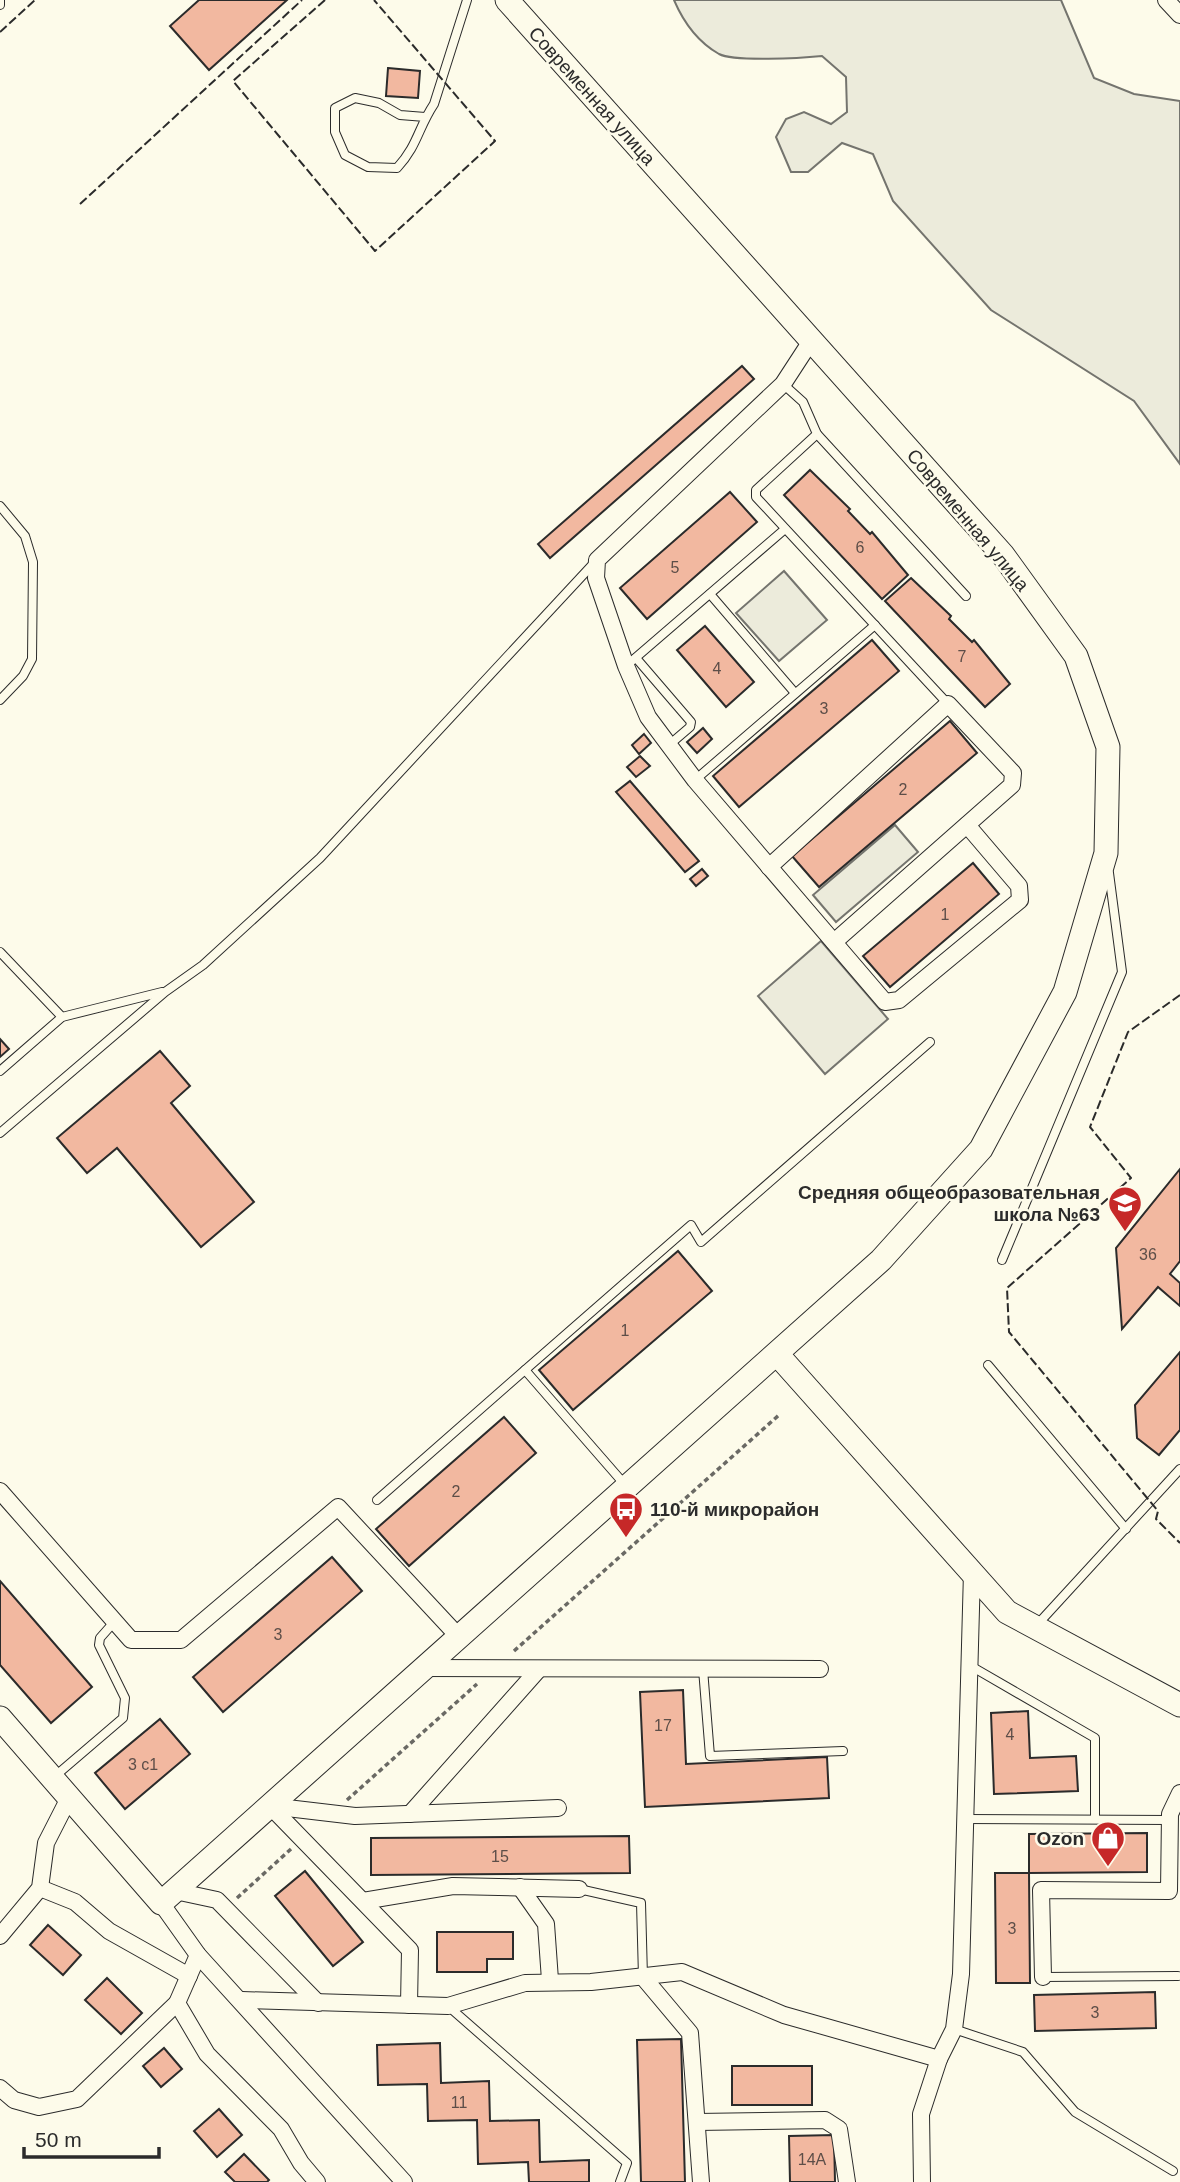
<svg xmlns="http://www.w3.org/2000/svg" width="1180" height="2182" font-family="Arial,sans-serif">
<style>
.green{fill:#ecebdb;stroke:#74746e;stroke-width:2}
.building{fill:#f2b8a0;stroke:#2b2b2b;stroke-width:2}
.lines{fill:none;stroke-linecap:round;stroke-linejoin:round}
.lane-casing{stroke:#2b2b2b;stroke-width:10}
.street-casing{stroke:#2b2b2b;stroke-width:18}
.secondary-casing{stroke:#2b2b2b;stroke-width:25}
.path{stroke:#6a6964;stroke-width:3.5;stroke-dasharray:5 3.5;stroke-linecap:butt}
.lane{stroke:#fdfbea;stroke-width:8}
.street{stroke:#fdfbea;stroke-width:16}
.secondary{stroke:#fdfbea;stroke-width:23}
.fence{stroke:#2b2b2b;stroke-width:2;stroke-dasharray:9 3.5;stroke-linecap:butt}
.labels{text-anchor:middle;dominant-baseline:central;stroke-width:5;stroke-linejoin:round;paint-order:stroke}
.number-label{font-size:16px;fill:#5d4e48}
.street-label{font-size:19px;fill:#2b2b2b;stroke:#fdfbea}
.poi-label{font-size:19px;font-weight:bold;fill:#2b2b2b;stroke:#fdfbea;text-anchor:end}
</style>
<rect width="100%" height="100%" fill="#fdfbea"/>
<g class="green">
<path d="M674 0H1061L1094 78 1134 94 1180 101V464L1134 401 991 310 893 201 873 154 842 143 808 172H791L776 137 786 119 804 112 831 124 847 112 846 77 822 56C802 58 734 62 719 54 698 42 683 21 674 0Z"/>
<path d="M784 571 827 620 779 661 736 613Z"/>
<path d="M895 825 918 852 836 922 813 895Z"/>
<path d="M821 941 888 1019 825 1074 758 996Z"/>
</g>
<g class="building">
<path d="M199 0H287L209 70 170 26Z"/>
<path d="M388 68 420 71 418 98 386 96Z"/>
<path d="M742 366 754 379 550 558 538 544Z"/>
<path d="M810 470 850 509 848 511 870 534 872 532 908 575 882 599 784 495Z"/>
<path d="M730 492 757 522 647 619 620 588Z"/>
<path d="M911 578 951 616 949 619 972 642 974 640 1010 684 985 707 885 601Z"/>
<path d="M705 626 754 682 726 707 677 650Z"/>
<path d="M872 640 899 671 739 807 713 776Z"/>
<path d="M950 721 977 753 819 887 792 856Z"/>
<path d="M703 728 712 739 697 753 687 742Z"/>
<path d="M644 734 651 743 639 754 632 745Z"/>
<path d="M640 756 650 766 636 777 627 767Z"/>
<path d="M630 781 699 861 685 872 616 792Z"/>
<path d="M973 863 999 894 890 987 863 956Z"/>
<path d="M702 869 708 876 696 886 690 879Z"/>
<path d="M0 1039 9 1049 0 1057Z"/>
<path d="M160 1051 190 1086 171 1103 254 1202 201 1247 117 1148 87 1173 57 1138Z"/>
<path d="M1180 1169V1261L1170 1274 1180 1283V1306L1158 1287 1122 1329 1116 1248Z"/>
<path d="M678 1251 712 1291 573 1410 539 1370Z"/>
<path d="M1180 1352V1430L1159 1455 1137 1438 1135 1405Z"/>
<path d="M504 1417 536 1453 409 1566 376 1529Z"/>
<path d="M332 1557 362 1591 223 1712 193 1677Z"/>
<path d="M0 1581 92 1687 51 1723 0 1665Z"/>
<path d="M683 1690 686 1764 827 1757 829 1798 645 1807 640 1692Z"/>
<path d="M1028 1711 1030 1758 1076 1756 1078 1791 994 1794 991 1713Z"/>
<path d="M160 1719 190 1754 125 1809 95 1773Z"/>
<path d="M1147 1833V1872L1029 1873V1834Z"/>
<path d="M629 1836 630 1873 371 1875V1838Z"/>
<path d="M305 1871 363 1942 333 1966 275 1896Z"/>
<path d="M995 1873H1029L1030 1983H996Z"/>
<path d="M48 1925 81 1955 63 1975 30 1945Z"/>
<path d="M437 1932H513V1959H487V1972H437Z"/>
<path d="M107 1978 142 2013 121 2034 85 2000Z"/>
<path d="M1155 1992 1156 2028 1035 2031 1034 1995Z"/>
<path d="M681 2039 685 2182H641L637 2040Z"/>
<path d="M440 2043 441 2083 489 2081 490 2121 539 2120 540 2162 589 2160V2182H529L528 2162 478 2164 477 2120 428 2121 427 2084 378 2085 377 2045Z"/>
<path d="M164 2048 182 2069 161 2087 143 2066Z"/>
<rect x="732" y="2066" width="80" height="39"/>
<path d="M219 2109 242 2135 217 2157 194 2131Z"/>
<path d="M834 2135 835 2182H790L789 2136Z"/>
<path d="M244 2154 269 2180 267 2182H235L225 2172Z"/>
</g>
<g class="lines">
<g class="lane-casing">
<g id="lane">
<path d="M0 5V0"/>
<path d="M425 117 400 115 379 103 355 98 335 108V132L345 155 368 167 397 168C418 145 418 128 434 104L467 0"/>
<path d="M783 384 803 402 817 434 756 490V497L948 704"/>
<path d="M817 434 966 596"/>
<path d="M0 506 25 536 33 562 32 659 23 676 0 700"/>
<path d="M710 594 795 693"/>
<path d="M636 658 691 722 690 727 669 745"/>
<path d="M626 666 785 529"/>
<path d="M695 780 875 625"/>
<path d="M0 952 62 1017"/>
<path d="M0 1071 62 1017 162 992"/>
<path d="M0 1133 165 992 203 965 320 858 595 562"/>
<path d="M1002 1260 1122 972 1109 873"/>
<path d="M988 1365 1126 1529"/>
<path d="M525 1370 691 1225 701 1242 930 1042"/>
<path d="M377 1500 525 1370 626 1486"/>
<path d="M1036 1626 1180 1469"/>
<path d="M969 1665 1095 1738V1819"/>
<path d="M703 1669 710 1756 843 1751"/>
<path d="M54 1777 123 1718 125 1698 99 1645 100 1638 115 1621"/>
<path d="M965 1819 1170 1820"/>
<path d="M579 1889 641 1903 643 1977"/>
<path d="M1043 1977 1178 1976"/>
<path d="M448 2006 627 2163 620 2182"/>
<path d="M954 2029 1023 2052 1075 2112 1173 2171"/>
</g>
</g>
<g class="street-casing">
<g id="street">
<path d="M1166 0 1180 15"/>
<path d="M811 341 783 384 597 560 596 578 626 666 648 717 695 780 885 1002 899 1000 1020 900 1019 886 967 825"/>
<path d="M769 867 948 704 1013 773 1012 785 834 942"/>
<path d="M0 1491 131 1640H181L338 1507 459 1637"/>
<path d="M424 1668 820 1669"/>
<path d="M270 1806 355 1816 558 1808"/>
<path d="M270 1806 410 1950 409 2005"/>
<path d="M410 1814 539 1669"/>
<path d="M520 1887 546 1924 550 1980"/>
<path d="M40 1888 75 1902 109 1931 189 1976"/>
<path d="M175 1891 217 1900 318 2003"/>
<path d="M363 1901 453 1886 579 1889"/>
<path d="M161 1903 198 1955 404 2182"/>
<path d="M0 1936 40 1888 46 1843 70 1796"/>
<path d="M643 1977 690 2033 701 2182"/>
<path d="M1043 1977 1041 1890 1169 1891 1170 1814 1180 1793"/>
<path d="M242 2000 448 2006 525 1983 591 1982 682 1972 784 2015 939 2059 954 2029 961 1974 972 1572"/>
<path d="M177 2003 207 2054 281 2129 301 2163 317 2182"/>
<path d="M0 2088 14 2100 39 2107 77 2099 177 2003 198 1955"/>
<path d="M697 2122 825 2120 839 2129 847 2182"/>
<path d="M922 2182 921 2114 939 2059"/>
</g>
</g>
<g class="secondary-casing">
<g id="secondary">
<path d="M777 1354 1007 1612 1180 1705"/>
<path d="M0 1718 161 1903 881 1260 981 1149 1065 992 1106 853 1108 747 1076 656 1003 555 507 0"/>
</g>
</g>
<g class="path">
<path d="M514 1651 779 1415"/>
<path d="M347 1800 477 1684"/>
<path d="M237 1898 291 1849"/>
</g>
<use href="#lane" class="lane"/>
<use href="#street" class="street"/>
<use href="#secondary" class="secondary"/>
<g class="fence">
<path d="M325 0 233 81 375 251 495 141 374 0"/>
<path d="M0 32 35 0"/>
<path d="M80 204 302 0"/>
<path d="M1180 995 1128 1032 1090 1127 1131 1178 1007 1288 1009 1332 1158 1511 1156 1519 1180 1543"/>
</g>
</g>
<defs>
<g id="school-pin" transform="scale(1.75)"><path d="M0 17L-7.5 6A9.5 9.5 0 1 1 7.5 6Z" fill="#c62828" stroke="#fdfbea"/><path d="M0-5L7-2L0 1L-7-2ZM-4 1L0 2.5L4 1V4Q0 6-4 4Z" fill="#fff"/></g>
<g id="bus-pin" transform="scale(1.75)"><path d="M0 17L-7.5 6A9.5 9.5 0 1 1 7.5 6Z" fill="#c62828" stroke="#fdfbea"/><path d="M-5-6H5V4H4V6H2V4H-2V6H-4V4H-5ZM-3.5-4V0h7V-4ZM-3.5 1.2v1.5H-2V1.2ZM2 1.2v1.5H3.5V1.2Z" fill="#fff"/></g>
<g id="shop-pin" transform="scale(1.75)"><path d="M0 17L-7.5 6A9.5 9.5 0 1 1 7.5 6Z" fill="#c62828" stroke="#fdfbea"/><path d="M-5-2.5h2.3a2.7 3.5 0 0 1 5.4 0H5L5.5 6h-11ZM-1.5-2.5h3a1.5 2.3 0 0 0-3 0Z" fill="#fff"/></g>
</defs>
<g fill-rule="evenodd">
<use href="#school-pin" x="1125" y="1203"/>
<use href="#bus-pin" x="626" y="1509"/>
<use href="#shop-pin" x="1108" y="1838"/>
</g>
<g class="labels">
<g class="number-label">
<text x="860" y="547">6</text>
<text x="675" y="567">5</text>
<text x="962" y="656">7</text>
<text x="717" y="668">4</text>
<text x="824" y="708">3</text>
<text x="903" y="789">2</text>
<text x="945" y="914">1</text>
<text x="1148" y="1254">36</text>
<text x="625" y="1330">1</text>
<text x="456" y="1491">2</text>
<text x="278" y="1634">3</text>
<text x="663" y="1725">17</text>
<text x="1010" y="1734">4</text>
<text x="143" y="1764">3 с1</text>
<text x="500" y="1856">15</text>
<text x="1012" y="1928">3</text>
<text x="1095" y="2012">3</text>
<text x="459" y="2102">11</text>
<text x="812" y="2159">14А</text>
</g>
<g class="street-label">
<text transform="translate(592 96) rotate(48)">Современная улица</text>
<text transform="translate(968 520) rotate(50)">Современная улица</text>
</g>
<g class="poi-label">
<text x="1100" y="1192">Средняя общеобразовательная<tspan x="1100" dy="22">школа №63</tspan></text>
<text x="650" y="1509" text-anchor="start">110-й микрорайон</text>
<text x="1084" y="1838">Ozon</text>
</g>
</g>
<path d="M24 2147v10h135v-10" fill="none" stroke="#2b2b2b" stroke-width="3.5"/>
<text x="35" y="2147" font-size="21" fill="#2b2b2b" stroke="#fdfbea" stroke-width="5" paint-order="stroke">50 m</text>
</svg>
